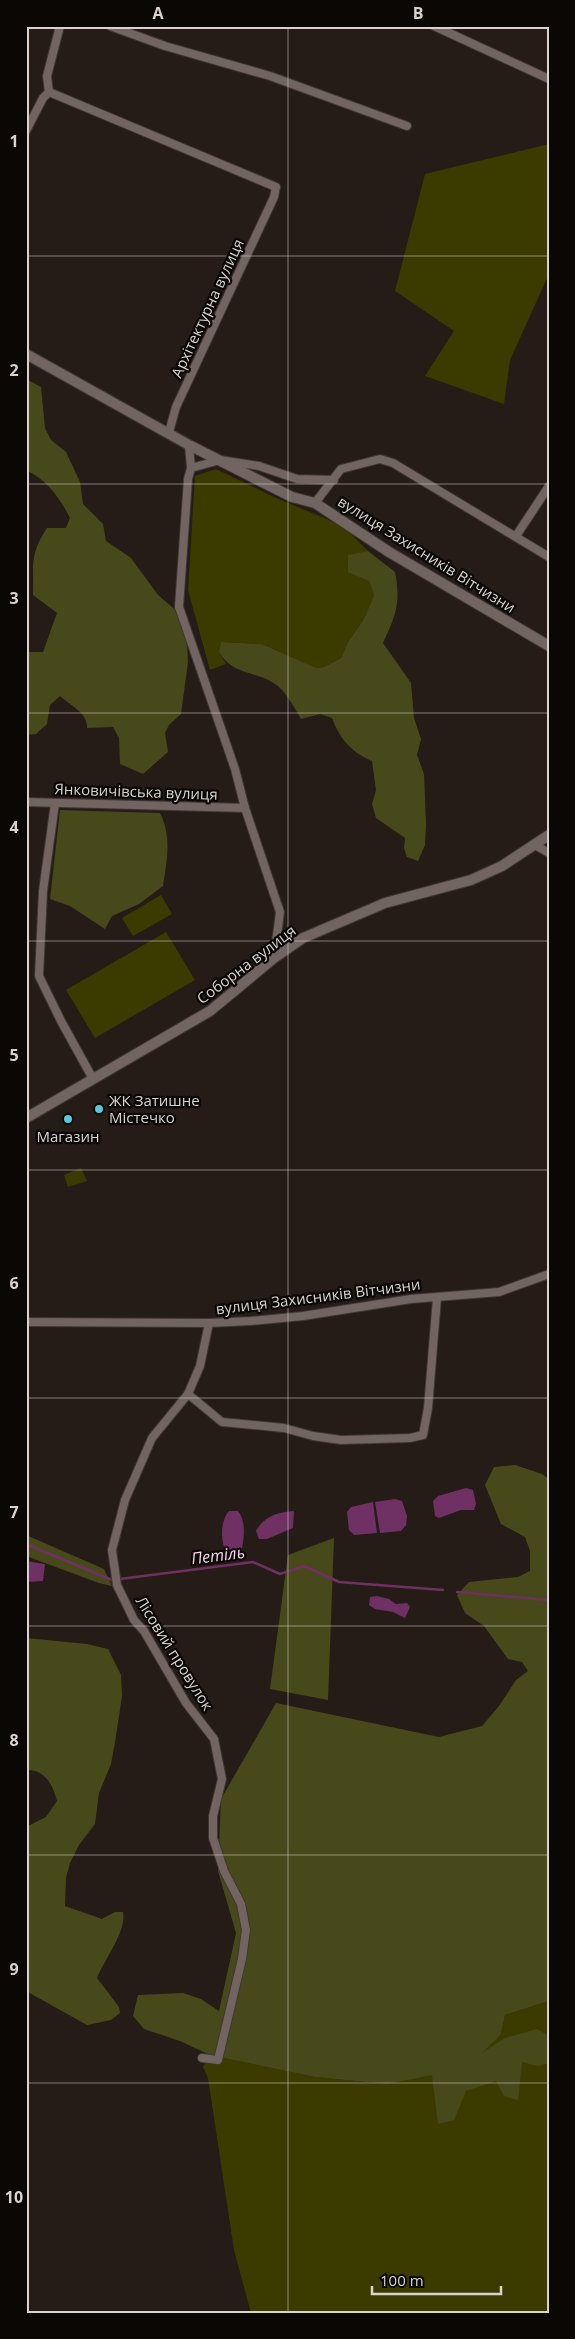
<svg xmlns="http://www.w3.org/2000/svg" width="575" height="2339" font-family="'Open Sans',sans-serif">
<style>
.green{fill:#3b3b00}
.forest{fill:#48491a}
.water{fill:#6f3164}
.lines{fill:none;stroke-linecap:round;stroke-linejoin:round}
.stream{stroke:#6f3164;stroke-width:2.5}
.minor-casing{stroke:#3f3734;stroke-width:10}
.tertiary-casing{stroke:#3f3734;stroke-width:12}
.minor{stroke:#726561;stroke-width:8}
.tertiary{stroke:#726561;stroke-width:10}
.grid{fill:none;stroke:#d9d2cf;stroke-width:1;stroke-opacity:0.55}
.poi-dot{fill:#55cadf;stroke:#0b0705;stroke-width:2}
.labels{text-anchor:middle;dominant-baseline:central;stroke-width:4.5;stroke-linejoin:round;paint-order:stroke}
.street-label{font-size:15px;fill:#d9d2cf;stroke:#0b0705}
.poi-label{font-size:15px;fill:#d9d2cf;stroke:#0b0705;text-anchor:start}
.water-label{font-size:16px;font-style:italic;fill:#fcd5f2;stroke:#0b0705}
.neatline{fill:none;stroke:#d9d2cf;stroke-width:2}
.grid-label{font-size:16px;text-anchor:middle;font-weight:bold;fill:#d9d2cf}
</style>
<rect width="100%" height="100%" fill="#251b17"/>
<g class="green">
<path d="M549 144V274L510 360 504 404 425 376 454 331 395 291 425 174Z"/>
<path d="M216 469 274 497 343 526 368 551 348 556 358 576 369 581 374 595 364 619 348 642 341 658 324 667 316 668 262 644 221 642 219 652 226 664 210 670 188 590 195 476Z"/>
<path d="M161 895 172 914 133 936 122 918Z"/>
<path d="M166 932 195 980 95 1038 66 990Z"/>
<path d="M81 1168 87 1181 68 1187 64 1175Z"/>
<path d="M549 2001V2313H251L234 2250 208 2078 203 2067 210 2055 315 2077 387 2084 501 2034 505 2015Z"/>
</g>
<g class="forest">
<path d="M26 379 41 387 45 428 51 440 66 452 80 482 83 504 103 524 106 541 131 558 158 595 179 613 187 645 188 662 181 714 169 725 165 733 168 752 143 774 120 764 119 738 113 727 87 728C88 713 71 706 60 696L50 705 47 724 36 734 26 735V654L29 652H43L57 613 33 595C34 564 29 556 47 528H66L70 518C60 498 47 480 26 470Z"/>
<path d="M368 551 395 572C401 603 396 615 383 643L411 683 414 718 421 739 417 755 424 774 426 824 425 845 418 861 407 857 404 848 405 838 376 818 372 804 376 790 372 761C351 752 340 739 332 718L320 714 301 719C293 706 286 690 272 682 251 670 233 675 219 652L221 642 262 644 316 668 324 667 341 658 348 642 364 619 374 595 369 581 348 572V555Z"/>
<path d="M60 810 160 813C172 837 167 861 163 886L139 904 112 916 105 929 70 906 50 899Z"/>
<path d="M515 1465 542 1474 549 1479V2001L505 2015 501 2034 482 2053 505 2038 537 2029 549 2036V2063L538 2066 522 2062 518 2100 504 2096 496 2081 466 2091 454 2120 438 2124 432 2075 387 2084 315 2077 210 2055 180 2041 144 2029 133 2016 138 1995 183 1993 201 1999 219 2011 236 1933 218 1871 221 1799 276 1703 439 1737 482 1726 499 1706 516 1680 528 1671 522 1662 508 1659 484 1626 465 1613 457 1595 469 1582 518 1577 530 1571V1551L525 1537 501 1524 485 1485 494 1467Z"/>
<path d="M26 1535 104 1569 112 1586 99 1583 26 1556Z"/>
<path d="M334 1538 328 1700 270 1689 288 1555Z"/>
<path d="M26 1638 87 1644 108 1649 121 1675 122 1696 115 1742 111 1764 99 1793 95 1824 79 1845 70 1863 66 1878 65 1906 102 1919 115 1912H123C127 1931 104 1960 97 1978L119 2007 120 2013 111 2020 87 2025 26 1991V1827L46 1817 57 1801C53 1785 45 1769 26 1770Z"/>
</g>
<g class="water">
<path d="M466 1488 473 1490 476 1504 474 1510H461L439 1518 435 1516 433 1501 438 1496Z"/>
<path d="M395 1499 402 1501 407 1516 406 1525 401 1531 380 1533 375 1502Z"/>
<path d="M373 1502 377 1533 354 1535 349 1530 347 1512 351 1507Z"/>
<path d="M229 1511H238C247 1522 244 1542 240 1556L227 1554C220 1542 220 1521 229 1511Z"/>
<path d="M294 1511 293 1528 267 1539H259L256 1531C264 1516 278 1512 294 1511Z"/>
<path d="M26 1561 45 1564 43 1581 26 1582Z"/>
<path d="M377 1596 389 1599 396 1604 407 1603 410 1607 405 1618 393 1612 375 1609 369 1605 370 1597Z"/>
</g>
<g class="lines">
<g class="stream">
<path d="M26 1544 112 1580 253 1562 280 1574 304 1566 339 1582 443 1590"/>
<path d="M457 1592 549 1600"/>
</g>
<g class="minor-casing">
<g id="minor">
<path d="M110 26 165 46 270 76 407 126"/>
<path d="M434 26 549 79"/>
<path d="M49 92 47 76 60 26"/>
<path d="M26 131 43 98 49 92 276 187 274 197 176 407 169 432"/>
<path d="M189 445 191 468 188 479 179 607 235 769 245 808 280 912 274 958"/>
<path d="M191 468 220 460 259 466 297 479 334 480"/>
<path d="M315 503 341 469 380 459 393 463 549 557"/>
<path d="M516 536 549 486"/>
<path d="M26 802 245 808"/>
<path d="M55 803 43 891 39 976 61 1021 93 1079"/>
<path d="M535 845 549 853"/>
<path d="M26 1322 209 1323 251 1321 303 1316 411 1299 499 1292 549 1274"/>
<path d="M188 1394 222 1422 284 1428 313 1436 341 1440 410 1438 423 1435 428 1408 437 1298"/>
<path d="M202 2058 218 2060 242 1959 246 1930 241 1904 224 1871 213 1838V1816L222 1779 214 1739 186 1703 144 1631 134 1620 117 1585 112 1550 125 1500 152 1438 188 1394 200 1366 209 1323"/>
</g>
</g>
<g class="tertiary-casing">
<g id="tertiary">
<path d="M26 354 189 445 292 497 315 503 389 552 549 646"/>
<path d="M26 1118 210 1011 274 958 303 938 385 903 471 880 502 866 549 835"/>
</g>
</g>
<use href="#minor" class="minor"/>
<use href="#tertiary" class="tertiary"/>
</g>
<path class="grid" d="M288 26V2313M26 256H549M26 484H549M26 713H549M26 941H549M26 1170H549M26 1398H549M26 1626H549M26 1855H549M26 2083H549"/>
<g class="poi-dot">
<circle cx="99" cy="1109" r="5"/>
<circle cx="68" cy="1119" r="5"/>
</g>
<g class="labels">
<g class="street-label">
<text transform="translate(207 308) rotate(-65)">Архітектурна вулиця</text>
<text transform="translate(427 554) rotate(32)">вулиця Захисників Вітчизни</text>
<text transform="translate(136 791) rotate(2)">Янковичівська вулиця</text>
<text transform="translate(246 964) rotate(-37)">Соборна вулиця</text>
<text transform="translate(318 1296) rotate(-7)">вулиця Захисників Вітчизни</text>
<text transform="translate(175 1653) rotate(58)">Лісовий провулок</text>
</g>
<g class="poi-label">
<text x="109" y="1100">ЖК Затишне<tspan x="109" dy="17">Містечко</tspan></text>
<text x="68" y="1136" text-anchor="middle">Магазин</text>
</g>
<g class="water-label">
<text transform="translate(218 1555) rotate(-7)">Петіль</text>
</g>
</g>
<rect width="575" height="2339" fill="none" stroke="#0b0705" stroke-width="55"/>
<path d="M372 2286v8h129v-8" fill="none" stroke="#d9d2cf" stroke-width="2.5"/>
<text x="380" y="2286" font-size="15" fill="#d9d2cf" stroke="#0b0705" stroke-width="4" paint-order="stroke">100 m</text>
<rect x="28" y="28" width="520" height="2284" class="neatline"/>
<g class="grid-label">
<text x="158" y="19">A</text>
<text x="418" y="19">B</text>
<text x="14" y="147">1</text>
<text x="14" y="376">2</text>
<text x="14" y="604">3</text>
<text x="14" y="833">4</text>
<text x="14" y="1061">5</text>
<text x="14" y="1289">6</text>
<text x="14" y="1518">7</text>
<text x="14" y="1746">8</text>
<text x="14" y="1975">9</text>
<text x="14" y="2203">10</text>
</g>
</svg>
